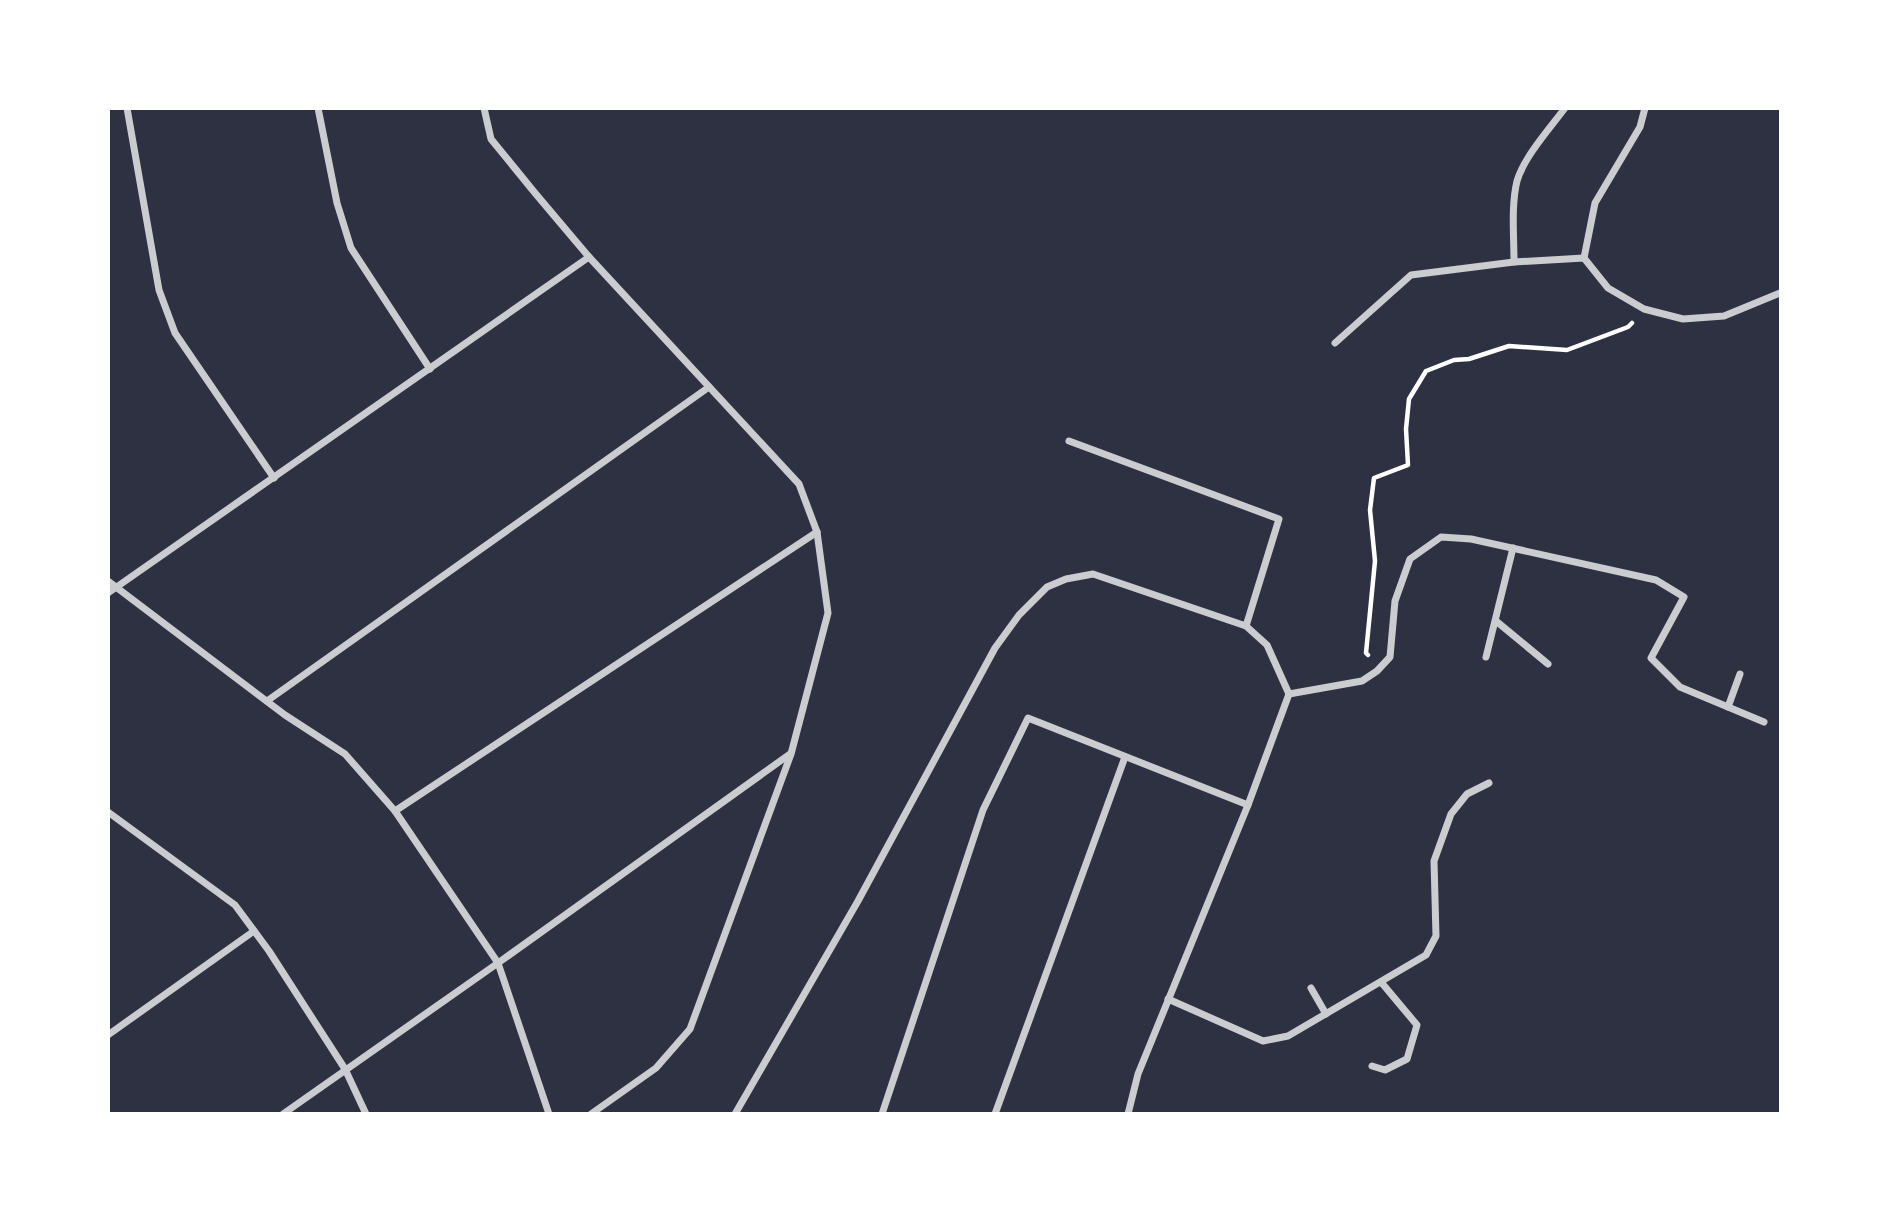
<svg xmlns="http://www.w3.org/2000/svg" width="1889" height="1222" font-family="Manrope,sans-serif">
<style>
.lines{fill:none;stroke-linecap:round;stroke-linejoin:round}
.path{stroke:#fff;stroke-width:4.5}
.minor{stroke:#caccd0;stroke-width:7}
</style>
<rect width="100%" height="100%" fill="#2d3142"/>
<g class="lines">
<path class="path" d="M1368 655 1366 653 1375 561 1370 510 1374 478 1408 465 1406 429 1409 399 1426 371 1454 360 1469 359 1509 346 1567 350 1628 327 1632 323"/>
<g class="minor">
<path d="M127 108 159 290 175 333 274 478"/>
<path d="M318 108 337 203 351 248 430 369"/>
<path d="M484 108 491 139 535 193 589 257 799 484 817 532 828 613 791 754 690 1029 656 1068 591 1114"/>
<path d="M1584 258 1595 203 1640 127 1645 108"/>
<path d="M1514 262C1514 235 1511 206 1517 181 1524 157 1550 128 1565 108"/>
<path d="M1335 343 1411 275 1514 262 1584 258 1608 288 1644 309 1683 319 1724 316 1780 293"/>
<path d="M1069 441 1279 519 1246 626"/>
<path d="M108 581 285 715 345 754 395 811 498 963 549 1114"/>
<path d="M108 593 589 257"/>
<path d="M1496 621 1548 664"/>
<path d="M1486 657 1513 548"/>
<path d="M1289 694 1362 681 1377 671 1390 657 1395 601 1410 559 1441 537 1471 539 1656 580 1684 597 1651 658 1680 687 1764 722"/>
<path d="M267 701 709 387"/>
<path d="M1728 707 1740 674"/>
<path d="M395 811 817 532"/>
<path d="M108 812 235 905 269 951 345 1069 366 1114"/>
<path d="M1311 988 1326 1014"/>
<path d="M1168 999 1263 1041 1288 1036 1426 955 1436 936 1434 861 1451 814 1467 794 1489 783"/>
<path d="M108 1035 254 931"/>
<path d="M1372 1066 1385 1070 1407 1059 1417 1025 1381 982"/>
<path d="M283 1114 498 963 790 754"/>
<path d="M735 1114 858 901 995 648 1019 615 1047 587 1066 579 1093 574 1246 626 1267 645 1289 694 1248 805 1138 1074 1128 1114"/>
<path d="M882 1114 983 810 1028 718 1248 805"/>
<path d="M995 1114 1125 757"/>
</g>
</g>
<rect width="1889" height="1222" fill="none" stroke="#ffffff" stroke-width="220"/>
</svg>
